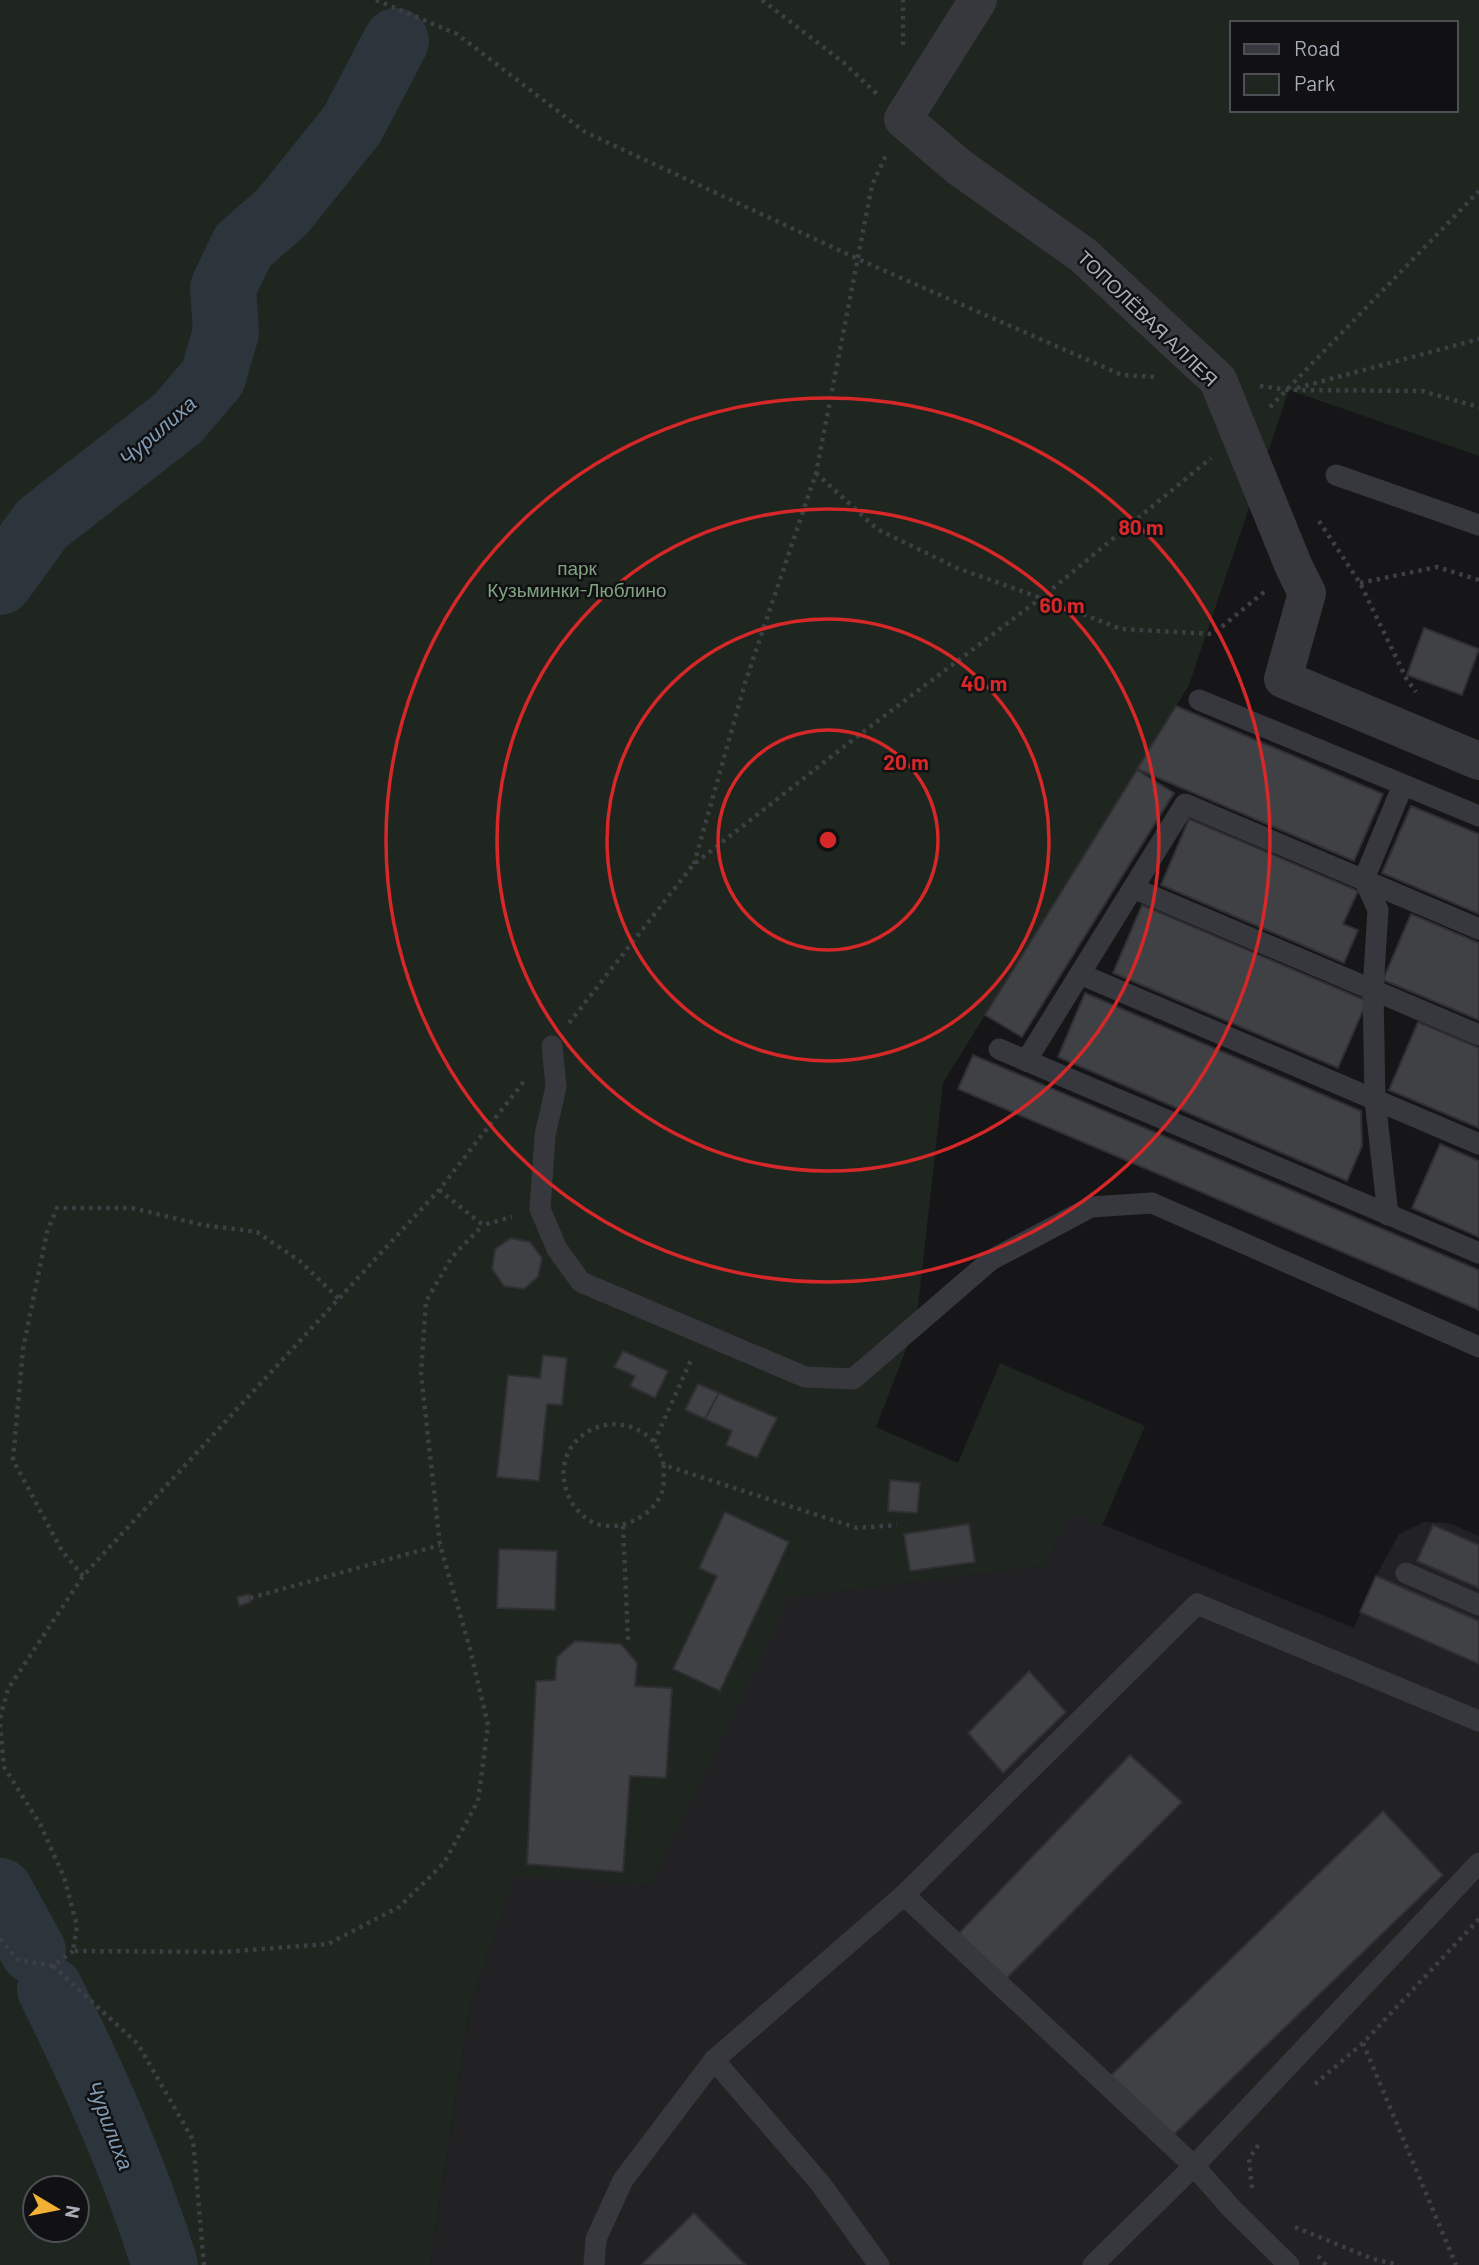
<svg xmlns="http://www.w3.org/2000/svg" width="1479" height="2265" font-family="Barlow,sans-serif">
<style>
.built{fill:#222225}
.green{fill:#1e261f;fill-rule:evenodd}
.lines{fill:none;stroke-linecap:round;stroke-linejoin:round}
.river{stroke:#2c353c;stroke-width:66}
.building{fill:#404145;stroke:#303034;stroke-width:2}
.path{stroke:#3d3f44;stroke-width:4.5;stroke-dasharray:3.5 5;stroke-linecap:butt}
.service{stroke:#37383d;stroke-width:21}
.minor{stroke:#37383d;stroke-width:38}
.ring{fill:none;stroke:#d62828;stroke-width:3.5}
.labels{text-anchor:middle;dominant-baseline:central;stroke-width:5;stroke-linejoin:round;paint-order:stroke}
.street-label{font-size:19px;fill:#a8adb8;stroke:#111113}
.park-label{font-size:19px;fill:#7fa381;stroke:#111113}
.water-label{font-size:21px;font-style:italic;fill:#7f9bb3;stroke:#111113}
.centre{fill:#d62828;stroke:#111113;stroke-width:3.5}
.ring-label{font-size:21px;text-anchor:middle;font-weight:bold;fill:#d62828;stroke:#111113;stroke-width:5;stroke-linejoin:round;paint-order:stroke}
</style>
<rect width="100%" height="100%" fill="#161618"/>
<path class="built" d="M1070 1511 1354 1628 1376 1576 1399 1534 1424 1522 1449 1523 1479 1536V2265H430L470 2007 514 1875 651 1885 788 1597 1044 1566Z"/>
<path class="green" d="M0 0H1479V456L1289 390 1189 685 943 1083 916 1324 876 1427 958 1463 1000 1363 1145 1426 1102 1526 1070 1512 1044 1566 790 1597 651 1885 514 1876 470 2007 430 2265H0ZM1232 23H1456V110H1232ZM35 2188H77V2230H35Z"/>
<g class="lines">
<g class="river">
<path d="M0 582 42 524 178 418 213 377 226 332 223 288 243 246 282 212 352 125 396 41"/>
<path d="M0 1891 33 1951"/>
<path d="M50 1989C94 2078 135 2169 165 2265"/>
</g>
</g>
<g class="building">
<path d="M1424 628 1479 649 1462 695 1407 675Z"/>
<path d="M1176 706 1383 794 1354 861 1137 769Z"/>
<path d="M1137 770 1174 793 1022 1037 985 1015Z"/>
<path d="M1411 806 1479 834V914L1382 873Z"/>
<path d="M1189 819 1358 891 1343 924 1358 930 1344 963 1161 885Z"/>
<path d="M1142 905 1367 1001 1338 1068 1113 973Z"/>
<path d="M1411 914 1479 943V1020L1383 980Z"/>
<path d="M1085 993 1361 1111 1362 1146 1347 1181 1058 1057Z"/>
<path d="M1418 1022 1479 1048V1128L1389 1090Z"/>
<path d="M973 1055 1479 1270V1310L958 1089Z"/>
<path d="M1440 1144 1479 1161V1237L1412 1208Z"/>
<path d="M511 1238 530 1242 542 1258 538 1277 524 1289 504 1286 492 1269 495 1249Z"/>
<path d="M623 1351 668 1371 655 1398 630 1386 635 1376 614 1367Z"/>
<path d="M543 1355 567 1358 562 1405 547 1404 539 1481 497 1477 508 1375 540 1378Z"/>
<path d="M698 1384 719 1393 705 1419 685 1410Z"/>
<path d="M719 1393 777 1418 757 1458 726 1445 732 1431 705 1419Z"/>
<path d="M890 1480 920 1483 917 1513 888 1511Z"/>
<path d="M725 1512 789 1542 720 1691 673 1669 717 1576 699 1568Z"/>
<path d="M969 1524 975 1562 910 1571 904 1534Z"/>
<path d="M1433 1525 1479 1545V1588L1417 1561Z"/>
<path d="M499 1549 557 1551 555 1610 497 1608Z"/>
<path d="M1376 1576 1479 1621V1664L1360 1612Z"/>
<path d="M249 1594 251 1602 239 1606 237 1597Z"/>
<path d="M575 1641 621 1644 637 1663 635 1686 672 1688 666 1778 630 1776 623 1872 527 1864 536 1681 555 1680 557 1657Z"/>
<path d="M1029 1671 1066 1712 1003 1773 968 1733Z"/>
<path d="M1130 1755 1182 1802 1003 1982 959 1933Z"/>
<path d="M1383 1811 1443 1875 1161 2147 1106 2080Z"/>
<path d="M694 2213 746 2265H641Z"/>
</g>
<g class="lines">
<g class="path">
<path d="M376 0 457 34 585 132 858 259 1122 375 1157 377"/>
<path d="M762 0 844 63 877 94"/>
<path d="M903 45V0"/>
<path d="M1260 386 1289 390 1422 391 1479 407"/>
<path d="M1297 388 1479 339"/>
<path d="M1270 407 1479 191"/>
<path d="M816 473 877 529 957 568 1041 598 1121 629 1213 634 1264 592"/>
<path d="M1319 521 1360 583 1407 680 1416 692"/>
<path d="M1360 583 1437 567 1479 580"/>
<path d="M694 864 745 683 816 473 872 185 886 155"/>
<path d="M569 1023 693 865 859 735 1041 598 1211 458"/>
<path d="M439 1190 483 1225 512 1217"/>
<path d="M654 1442 691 1360"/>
<path d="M664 1465C663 1473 665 1484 662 1492 653 1516 621 1532 597 1524 585 1520 575 1509 570 1499 542 1443 611 1399 653 1441 658 1446 661 1458 664 1465L857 1528 897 1525"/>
<path d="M623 1526 628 1640"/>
<path d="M83 1576 62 1551 13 1460 23 1349 47 1232 57 1208H132L203 1225 257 1232 300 1261 339 1299"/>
<path d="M250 1598 440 1545"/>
<path d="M0 1718 8 1689 83 1576 439 1190 525 1080"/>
<path d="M0 1724 4 1767 40 1824 64 1877 77 1926 73 1951 223 1952 328 1944 399 1907 444 1863 478 1801 488 1725 470 1649 440 1545 421 1373 426 1301 452 1257 483 1225"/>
<path d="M0 1939 18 1960 53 1966 73 1951"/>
<path d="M53 1966 138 2044 193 2140 204 2265"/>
<path d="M1363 2043 1456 2265"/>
<path d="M1315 2084 1363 2043 1479 1919"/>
<path d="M1252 2188 1249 2159 1261 2141"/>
<path d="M1295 2227 1373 2259 1399 2265"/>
<path d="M1318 2256 1326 2265"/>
</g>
<g class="service">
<path d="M1336 475 1479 525"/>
<path d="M1199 700 1479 816"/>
<path d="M1133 888 1479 1035"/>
<path d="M1080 974 1479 1144"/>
<path d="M552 1046 556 1087 545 1135 540 1209 557 1249 581 1282 805 1377 853 1379 991 1260 1091 1207 1152 1203 1479 1347"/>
<path d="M999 1049 1479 1253"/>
<path d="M1026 1061 1185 804 1479 929"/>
<path d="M1388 1215 1375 1100 1373 990 1378 910 1364 879 1403 785"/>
<path d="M1406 1573 1479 1605"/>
<path d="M904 1895 1194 2166 1232 2209 1289 2265"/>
<path d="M714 2060 820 2183 879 2265"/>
<path d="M594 2265 596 2239 623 2180 714 2060 904 1895 1197 1604 1479 1721"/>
<path d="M1093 2265 1194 2166 1479 1863"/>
</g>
<path class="minor" d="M978 0 903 119 959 167 1083 255 1218 380 1294 567 1307 593 1283 679 1479 761"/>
</g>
<g class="ring">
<circle cx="828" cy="840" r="110"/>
<circle cx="828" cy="840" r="221"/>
<circle cx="828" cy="840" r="331"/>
<circle cx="828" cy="840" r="442"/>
</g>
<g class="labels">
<g class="street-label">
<text transform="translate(1148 318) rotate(44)">ТОПОЛЁВАЯ АЛЛЕЯ</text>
</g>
<g class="park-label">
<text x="577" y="567">парк<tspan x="577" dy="22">Кузьминки-Люблино</tspan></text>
</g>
<g class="water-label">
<text transform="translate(157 430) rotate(-41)">Чурилиха</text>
<text transform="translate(111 2125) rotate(69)">Чурилиха</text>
</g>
</g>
<circle cx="828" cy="840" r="10" class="centre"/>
<g class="ring-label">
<text x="1141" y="535">80 m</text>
<text x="1062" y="613">60 m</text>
<text x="984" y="691">40 m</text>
<text x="906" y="770">20 m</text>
</g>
<rect x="1230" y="21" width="228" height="91" fill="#111113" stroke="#4d4f55" stroke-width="2"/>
<rect x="1244" y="44" width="35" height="10" fill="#37383d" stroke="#4d4f55" stroke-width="2"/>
<text x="1294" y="56" font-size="21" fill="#a8adb8">Road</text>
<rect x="1244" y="74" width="35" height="21" fill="#1e261f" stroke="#4d4f55" stroke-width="2"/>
<text x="1294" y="91" font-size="21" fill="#a8adb8">Park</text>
<g transform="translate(56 2209) rotate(100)"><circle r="33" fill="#111113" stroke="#4d4f55" stroke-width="2"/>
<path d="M0-5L12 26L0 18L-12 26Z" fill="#f2b134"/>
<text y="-10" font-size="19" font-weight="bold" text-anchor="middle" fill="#a8adb8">N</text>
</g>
</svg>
